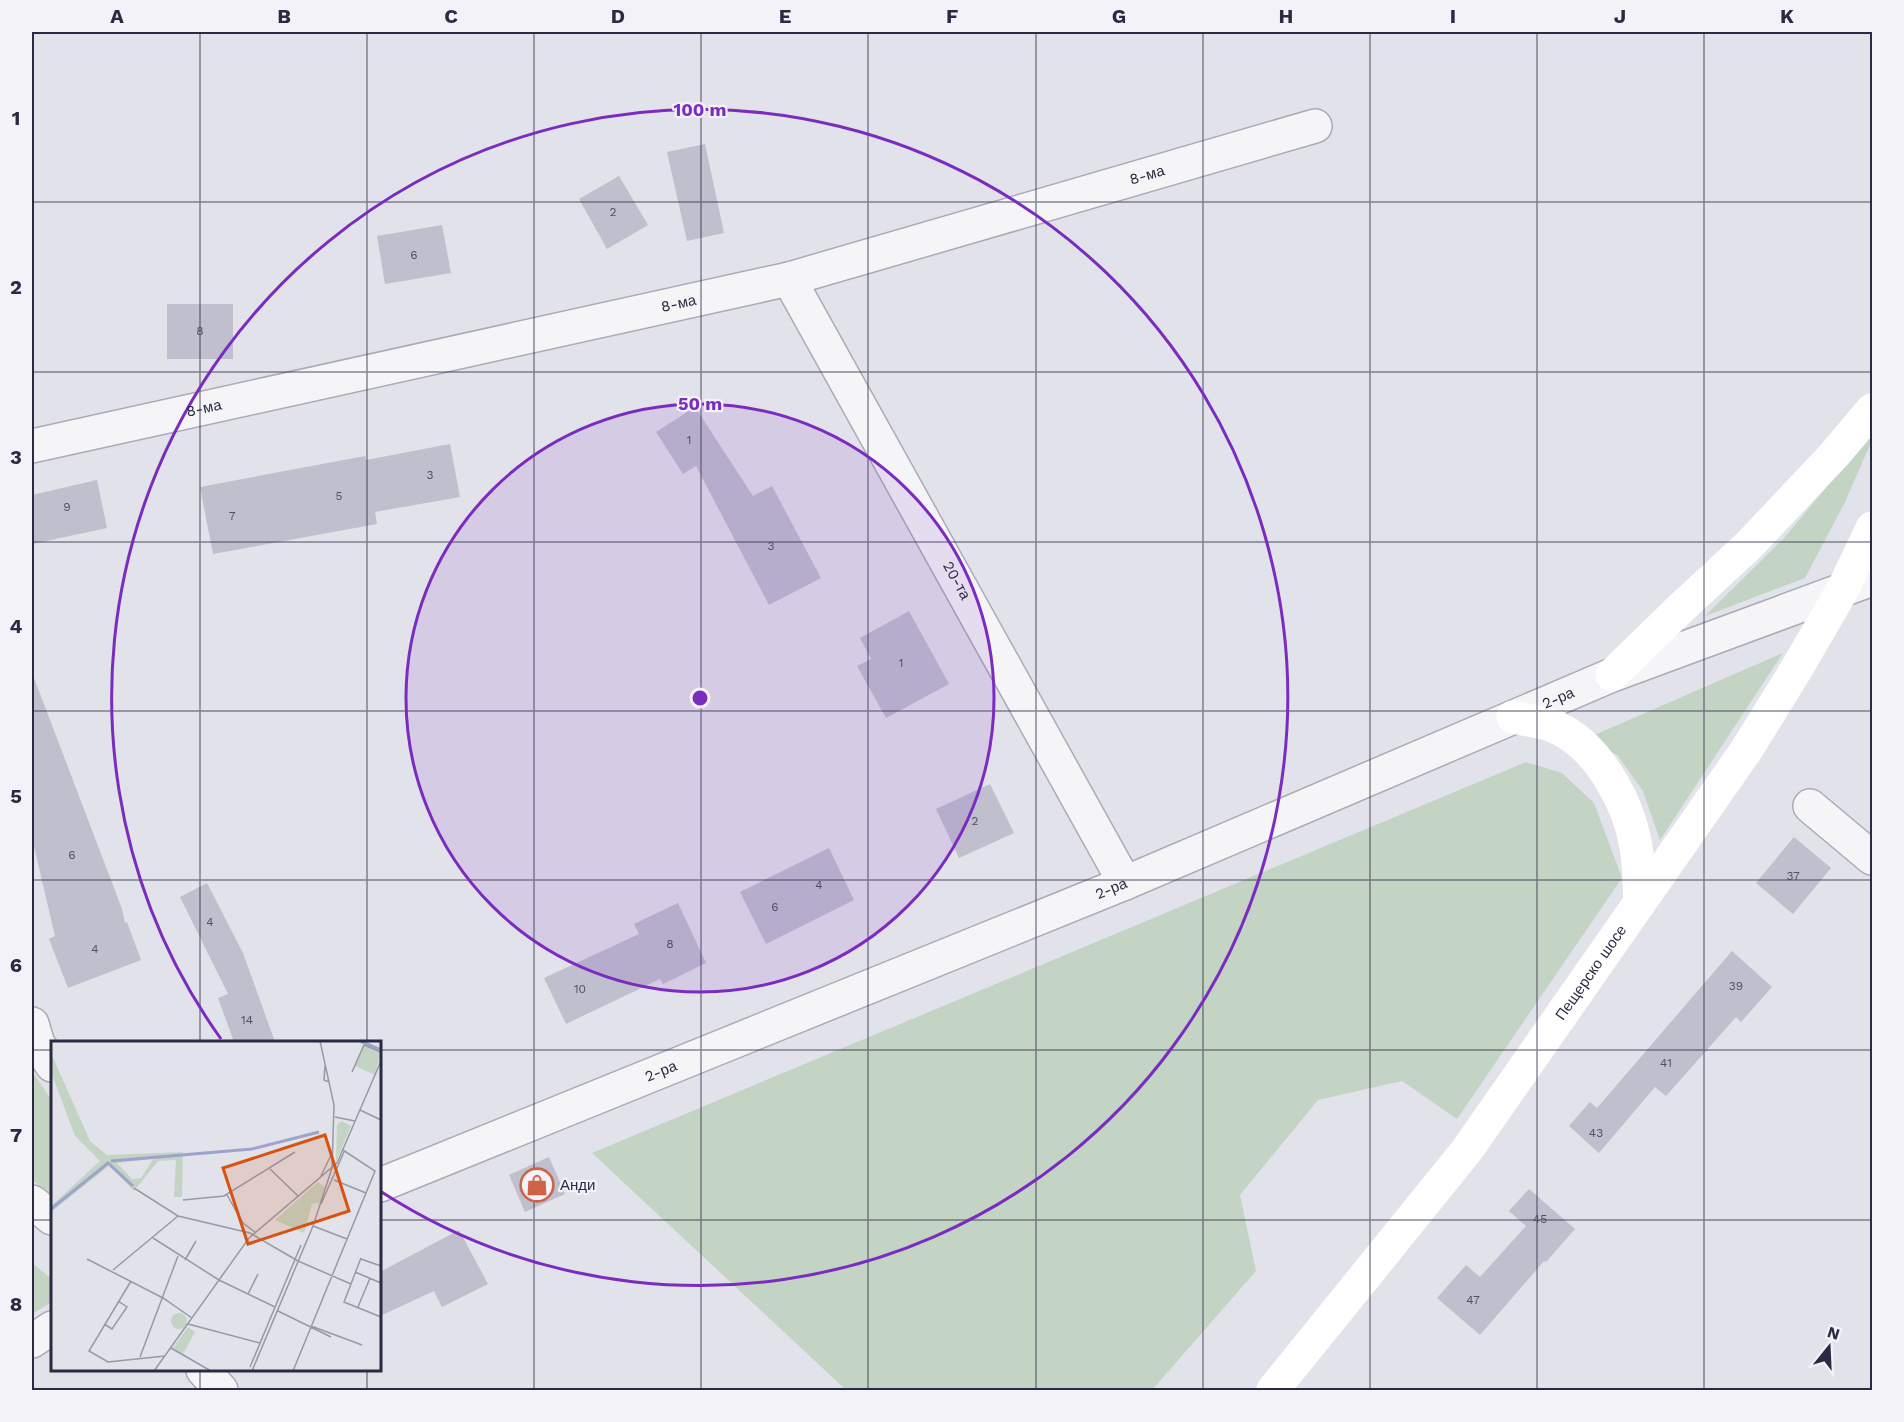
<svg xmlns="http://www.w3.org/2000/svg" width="1904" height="1422" font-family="'Work Sans',sans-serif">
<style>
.green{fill:#c3d4c5}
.building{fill:#bfbfcd}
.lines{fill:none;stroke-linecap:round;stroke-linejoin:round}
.street-casing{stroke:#ababb8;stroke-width:36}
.street{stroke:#f5f5f8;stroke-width:33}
.secondary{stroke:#fff;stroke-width:33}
.grid{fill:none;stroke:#2a2a42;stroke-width:1.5;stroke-opacity:0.55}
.ring{fill:none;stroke:#7b2cbf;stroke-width:3}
.labels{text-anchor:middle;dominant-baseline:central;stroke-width:4.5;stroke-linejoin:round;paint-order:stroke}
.number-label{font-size:12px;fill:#4f4f65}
.street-label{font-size:15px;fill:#2a2a42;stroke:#f2f2f8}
.poi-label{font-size:15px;fill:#2a2a42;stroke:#f2f2f8;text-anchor:start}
.inset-river{fill:none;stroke:#9da3ca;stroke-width:3}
.inset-road{fill:none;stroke:#9898a7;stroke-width:1.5}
.view{fill:#d55411;fill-opacity:0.15;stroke:#d55411;stroke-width:3}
.inset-edge{fill:none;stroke:#2a2a42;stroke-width:3}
.centre{fill:#7b2cbf;stroke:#f2f2f8;stroke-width:3}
.ring-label{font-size:18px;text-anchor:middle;font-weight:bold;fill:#7b2cbf;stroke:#f2f2f8;stroke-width:4.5;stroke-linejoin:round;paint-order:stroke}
.neatline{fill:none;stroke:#2a2a42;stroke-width:2}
.grid-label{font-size:20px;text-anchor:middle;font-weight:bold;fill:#2a2a42}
</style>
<rect width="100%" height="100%" fill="#e2e2ea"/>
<g class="green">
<path d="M1872 432V440L1845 502 1805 578 1705 616 1785 537Z"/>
<path d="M1783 653 1660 840 1643 791 1617 755 1585 739Z"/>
<path d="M1526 762 1562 773 1594 803 1622 878 1457 1119 1402 1081 1318 1100 1240 1195 1256 1271 1152 1390H846L592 1153Z"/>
<path d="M32 1071 52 1101V1195L32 1180Z"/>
<path d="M32 1263 52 1279V1302L32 1314Z"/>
</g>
<g class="building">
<path d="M705 144 724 233 687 241 667 152Z"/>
<path d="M619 176 648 225 607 249 579 199Z"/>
<path d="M442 225 451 273 385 284 377 236Z"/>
<rect x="167" y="304" width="66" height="55"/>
<path d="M695 407 753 496 772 486 821 578 769 605 696 466 683 474 656 432Z"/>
<path d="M450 444 460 497 375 512 377 524 213 554 200 487 365 456 366 460Z"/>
<path d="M97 480 107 528 32 544V495Z"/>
<path d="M909 611 949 684 886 718 857 666 871 659 860 638Z"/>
<path d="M34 678 122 909 125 923 127 922 141 960 68 988 49 939 55 936 32 838V679Z"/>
<path d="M990 784 1014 833 959 858 936 809Z"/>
<path d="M1794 837 1831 868 1793 914 1756 883Z"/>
<path d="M829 848 854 900 766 944 740 892Z"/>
<path d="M207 883 243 953 275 1042H234L218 998 228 994 180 897Z"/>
<path d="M678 903 706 963 663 984 660 979 566 1024 544 978 639 934 634 924Z"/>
<path d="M1732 951 1772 987 1741 1022 1736 1017 1666 1096 1655 1087 1599 1153 1569 1126 1590 1102 1597 1108Z"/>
<path d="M549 1157 565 1194 525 1212 509 1175Z"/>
<path d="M1529 1189 1575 1229 1546 1262 1544 1261 1480 1335 1437 1298 1466 1265 1480 1277 1526 1226 1509 1211Z"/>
<path d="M459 1230 488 1284 442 1307 434 1291 380 1316V1272Z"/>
</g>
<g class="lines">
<g class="street-casing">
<g id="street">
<path id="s1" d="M789 279 1125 883"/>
<path id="s2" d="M32 446 789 279 1315 126"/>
<path d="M1810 806 1872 858"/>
<path d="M32 1024 38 1044 52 1065"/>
<path id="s3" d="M380 1185 1125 883 1612 675 1872 579"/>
<path d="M32 1202 52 1218"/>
<path d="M32 1341 52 1328"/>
<path d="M203 1370 221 1390"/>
</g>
</g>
<use href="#street" class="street"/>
<g class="secondary">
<path d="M1612 675 1681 608 1749 545 1834 455 1872 410"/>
<path d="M1513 717C1526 720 1541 722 1553 726 1597 743 1629 803 1636 847 1639 865 1639 884 1640 902"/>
<path id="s4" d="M1273 1390 1467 1150 1747 749 1797 668 1843 589 1872 528"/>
</g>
</g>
<path class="grid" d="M200 32V1042M367 32V1042M534 32V1390M701 32V1390M868 32V1390M1036 32V1390M1203 32V1390M1370 32V1390M1537 32V1390M1704 32V1390M32 202H1872M32 372H1872M32 542H1872M32 711H1872M32 880H1872M32 1050H52M380 1050H1872M32 1220H52M380 1220H1872M200 1370V1390M367 1370V1390"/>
<circle cx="700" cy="698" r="294" fill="#7b2cbf" fill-opacity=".12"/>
<g class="ring">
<circle cx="700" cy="698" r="294"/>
<path d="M221 1039A588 588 0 1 1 380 1191"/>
</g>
<defs>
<g id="shop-ring" transform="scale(1.725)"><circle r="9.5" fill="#f2f2f8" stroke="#cf6347" stroke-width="1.5"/><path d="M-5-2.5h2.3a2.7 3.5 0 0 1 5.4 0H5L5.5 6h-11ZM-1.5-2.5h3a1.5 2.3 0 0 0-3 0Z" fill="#cf6347"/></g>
</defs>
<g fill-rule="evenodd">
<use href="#shop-ring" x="537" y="1185"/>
</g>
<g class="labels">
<g class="number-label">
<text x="613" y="212">2</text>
<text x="414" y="255">6</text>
<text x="200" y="331">8</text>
<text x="689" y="440">1</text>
<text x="430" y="475">3</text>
<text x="339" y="496">5</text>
<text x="67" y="507">9</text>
<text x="232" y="516">7</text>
<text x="771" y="546">3</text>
<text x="901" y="663">1</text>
<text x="975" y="821">2</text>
<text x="72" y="855">6</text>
<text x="1793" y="876">37</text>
<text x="819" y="885">4</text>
<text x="775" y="907">6</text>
<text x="210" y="922">4</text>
<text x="670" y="944">8</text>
<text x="95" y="949">4</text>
<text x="1736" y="986">39</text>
<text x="580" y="989">10</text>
<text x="247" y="1020">14</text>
<text x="1666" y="1063">41</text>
<text x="1596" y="1133">43</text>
<text x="1540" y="1219">45</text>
<text x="1473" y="1300">47</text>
</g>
<g class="street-label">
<text stroke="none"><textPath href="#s2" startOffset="1148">8-ма</textPath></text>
<text stroke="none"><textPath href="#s2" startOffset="662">8-ма</textPath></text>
<text stroke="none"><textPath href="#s2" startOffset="176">8-ма</textPath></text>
<text stroke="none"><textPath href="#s1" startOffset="345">20-та</textPath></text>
<text stroke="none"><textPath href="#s3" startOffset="1275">2-ра</textPath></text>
<text stroke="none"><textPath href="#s3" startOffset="789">2-ра</textPath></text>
<text stroke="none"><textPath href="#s4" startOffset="525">Пещерско шосе</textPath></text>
<text stroke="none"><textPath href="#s3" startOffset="303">2-ра</textPath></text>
</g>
<g class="poi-label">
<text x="560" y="1185">Анди</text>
</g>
</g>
<g transform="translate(51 1041)">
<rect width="330" height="330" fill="#e2e2ea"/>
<path d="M313 4 330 11 324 34 304 25ZM0 12 39 100 56 114 132 111 131 156H123L125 119 107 120 83 150 58 125 0 171V165L49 120 24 95 0 31ZM102 118 90 137 81 138 66 122ZM290 80 300 85 285 120 286 84ZM267 141 274 146 269 162 261 163 253 192 224 179ZM120 280a8 8 0 1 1 16 0a8 8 0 1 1-16 0ZM137 286 144 291 132 313 122 307Z" fill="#c3d4c5" fill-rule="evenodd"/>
<path class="inset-river" d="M309 0 330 9M60 120 201 108 268 91M0 168 57 122 82 145"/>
<path class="inset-road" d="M274 24 273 39 278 41M301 31 313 4 330 11M309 69 330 79M284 76 304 80M219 128 247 155M270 135 281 112M283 139 315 152M83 147 127 175 199 192 247 220 300 243M176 154 192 182 204 191M132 159 173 155 244 111M270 163 293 111M262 185 296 198M102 197 168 239 224 266M310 217 293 261 330 276M36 218 112 257 141 277M310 218 330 225M134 219 145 200M62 229 127 175M304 231 330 242M80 240 38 310 57 321 114 315M197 253 207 233M307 266 319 237M227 270 280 296M53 283 61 288 76 266 67 260M137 283 209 302M260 285 311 304M120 307 160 330M89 316 127 215M199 326 250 204M103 330 198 197 286 122 330 20M201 330 262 185 281 127 283 64 269 0M242 330 324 130 292 109"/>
<path class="view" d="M274 94 298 170 197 203 172 127Z"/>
<rect width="330" height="330" class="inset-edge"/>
</g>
<circle cx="700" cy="698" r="9" class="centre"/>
<g class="ring-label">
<text x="700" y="116">100 m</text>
<text x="700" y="410">50 m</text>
</g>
<rect width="1904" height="1422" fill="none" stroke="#f2f2f8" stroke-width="66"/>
<g transform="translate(1829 1347) rotate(18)" stroke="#f2f2f8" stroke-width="4.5" paint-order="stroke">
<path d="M0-4.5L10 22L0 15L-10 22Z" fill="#2a2a42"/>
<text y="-9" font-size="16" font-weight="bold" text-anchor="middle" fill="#2a2a42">N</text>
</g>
<rect x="33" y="33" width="1838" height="1356" class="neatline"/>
<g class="grid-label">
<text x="117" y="23">A</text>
<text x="284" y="23">B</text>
<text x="451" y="23">C</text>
<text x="618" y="23">D</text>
<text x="785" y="23">E</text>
<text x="952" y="23">F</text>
<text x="1119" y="23">G</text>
<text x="1286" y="23">H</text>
<text x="1453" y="23">I</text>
<text x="1620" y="23">J</text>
<text x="1787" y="23">K</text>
<text x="16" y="125">1</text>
<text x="16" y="294">2</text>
<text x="16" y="464">3</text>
<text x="16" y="633">4</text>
<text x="16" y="803">5</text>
<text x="16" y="972">6</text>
<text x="16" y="1142">7</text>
<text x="16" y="1311">8</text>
</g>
</svg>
